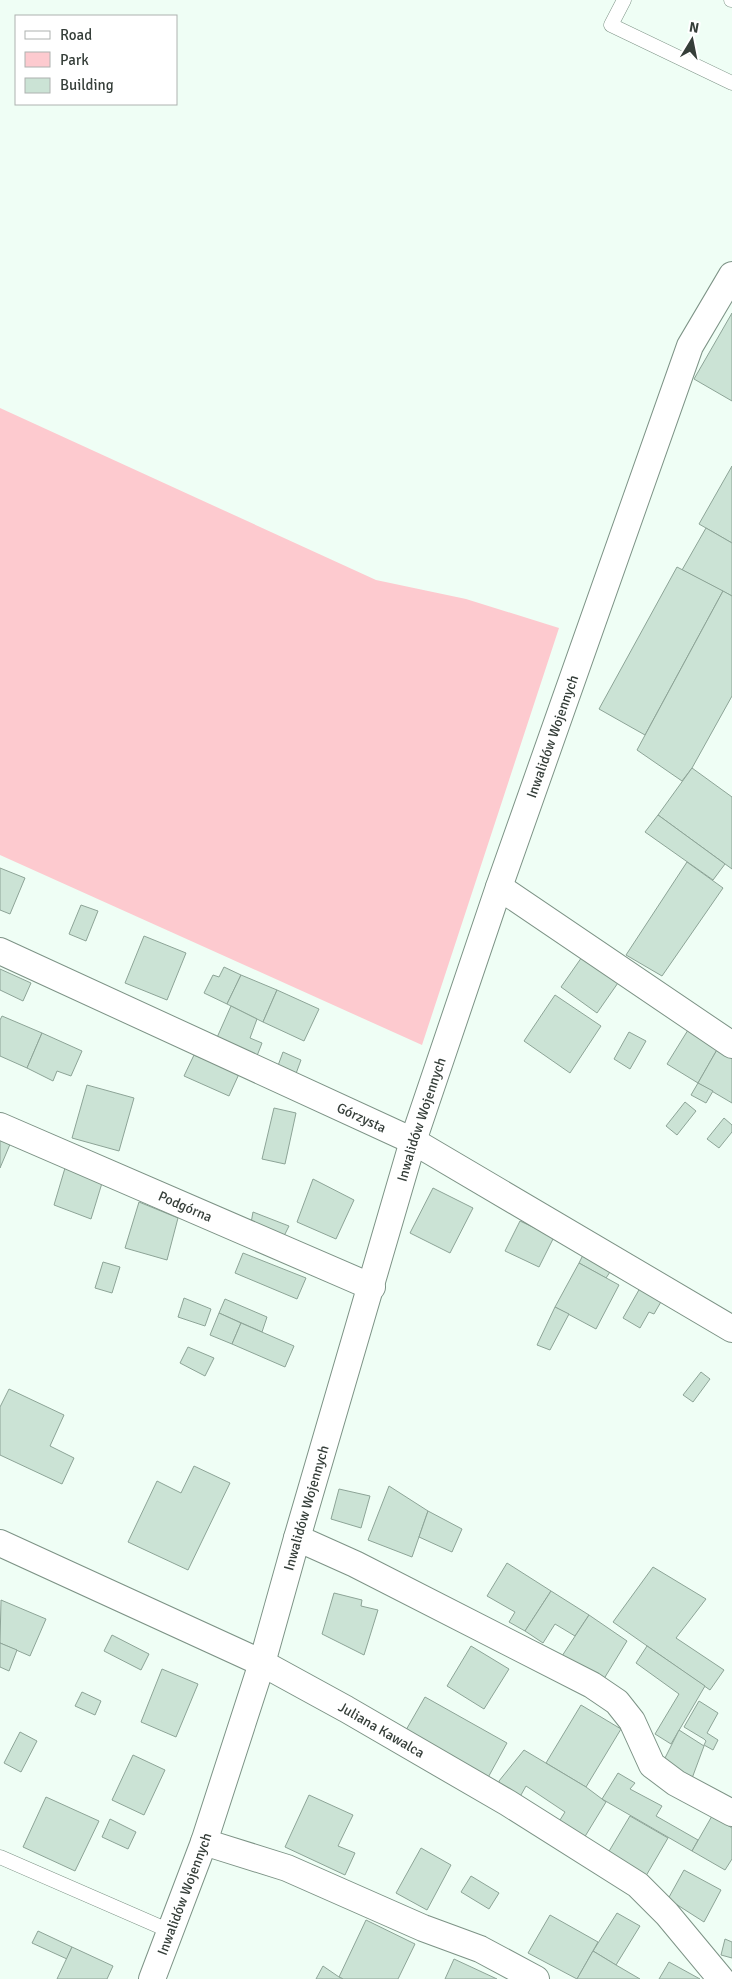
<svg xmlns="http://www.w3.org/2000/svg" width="732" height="1979" font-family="Signika,sans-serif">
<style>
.green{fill:#fdcacf}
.building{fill:#cbe3d5;stroke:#8da497}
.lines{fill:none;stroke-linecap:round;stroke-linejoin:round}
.service-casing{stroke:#7d9386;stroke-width:15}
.minor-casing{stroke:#7d9386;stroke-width:28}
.service{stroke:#fff;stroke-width:14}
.minor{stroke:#fff;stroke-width:26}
.labels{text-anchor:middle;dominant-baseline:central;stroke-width:4;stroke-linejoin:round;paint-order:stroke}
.street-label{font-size:14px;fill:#353e39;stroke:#fff}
</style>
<rect width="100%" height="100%" fill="#effef5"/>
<path class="green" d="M0 408 376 580 466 599 559 628 422 1045 0 855Z"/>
<g class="building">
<path d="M732 313V401L694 379Z"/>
<path d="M732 466V543L699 524Z"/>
<path d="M706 528 732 543V596L682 570Z"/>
<path d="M677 567 723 591 645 735 599 709Z"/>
<path d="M723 591 732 596V696L692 768 682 781 637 750Z"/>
<path d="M692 768 732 797V869L658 815Z"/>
<path d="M658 815 725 864 713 880 645 832Z"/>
<path d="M687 862 723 888 662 976 626 955Z"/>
<path d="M0 868 25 878 10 914 0 910Z"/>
<path d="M81 905 98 911 86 941 69 934Z"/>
<path d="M144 936 186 953 167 1000 125 983Z"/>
<path d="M584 954 620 980 597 1013 561 987Z"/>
<path d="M224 967 241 975 227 1004 204 993 213 975 219 977Z"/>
<path d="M0 969 31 983 23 1001 0 990Z"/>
<path d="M241 975 277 990 263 1022 227 1004Z"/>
<path d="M277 990 319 1009 304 1041 263 1022Z"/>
<path d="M555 995 601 1026 570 1073 524 1041Z"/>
<path d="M231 1006 257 1019 250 1038 262 1043 255 1061 215 1042Z"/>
<path d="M2 1016 42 1033 27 1068 0 1056V1020Z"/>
<path d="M688 1030 718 1048 698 1083 667 1064Z"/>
<path d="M629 1032 646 1041 630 1069 614 1059Z"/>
<path d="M42 1033 82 1051 71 1076 57 1071 53 1081 27 1068Z"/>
<path d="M718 1048 732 1057V1103L698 1083Z"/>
<path d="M283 1052 301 1060 294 1079 276 1071Z"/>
<path d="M194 1055 239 1074 229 1096 184 1076Z"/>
<path d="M698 1083 713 1091 706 1103 691 1095Z"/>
<path d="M87 1085 134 1098 119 1151 72 1138Z"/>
<path d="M685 1102 696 1111 677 1135 666 1126Z"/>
<path d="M274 1108 296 1113 285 1164 262 1159Z"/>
<path d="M724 1118 732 1125V1132L719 1148 707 1139Z"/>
<path d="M0 1138 11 1142 0 1168Z"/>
<path d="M65 1168 102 1183 91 1219 54 1205Z"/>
<path d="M313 1179 354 1200 336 1239 297 1222Z"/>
<path d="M433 1188 473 1208 450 1253 410 1233Z"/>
<path d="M139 1202 178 1218 167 1260 125 1248Z"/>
<path d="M253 1212 289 1226 282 1240 251 1223Z"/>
<path d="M520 1221 554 1237 539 1267 505 1251Z"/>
<path d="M243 1253 306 1278 297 1299 235 1273Z"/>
<path d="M583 1255 612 1269 606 1278 579 1263Z"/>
<path d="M103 1262 120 1267 112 1293 95 1288Z"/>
<path d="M579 1263 619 1285 596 1329 555 1307Z"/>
<path d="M640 1288 662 1300 654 1314 649 1312 640 1328 623 1318Z"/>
<path d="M184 1298 211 1309 205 1326 178 1317Z"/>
<path d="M225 1299 267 1317 262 1332 219 1313Z"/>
<path d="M555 1307 569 1314 550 1350 537 1345Z"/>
<path d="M219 1313 241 1323 232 1344 210 1335Z"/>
<path d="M241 1323 294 1346 285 1367 232 1344Z"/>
<path d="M188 1347 214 1358 205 1376 180 1363Z"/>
<path d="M701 1372 710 1379 693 1402 683 1395Z"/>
<path d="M9 1389 64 1415 50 1446 74 1458 62 1484 0 1455V1407Z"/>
<path d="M194 1466 230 1483 188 1570 128 1542 157 1481 181 1493Z"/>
<path d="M389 1486 428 1511 412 1557 368 1540Z"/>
<path d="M339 1489 370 1496 361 1528 331 1519Z"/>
<path d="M428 1511 462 1529 452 1552 419 1537Z"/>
<path d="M507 1563 551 1591 525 1631 509 1622 515 1612 487 1596Z"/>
<path d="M653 1567 706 1599 676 1638 724 1670 710 1690 613 1622Z"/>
<path d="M551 1591 589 1615 575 1636 555 1624 543 1643 525 1631Z"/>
<path d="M334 1593 362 1600 361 1606 378 1610 364 1655 322 1634Z"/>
<path d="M1 1600 46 1619 30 1656 0 1643Z"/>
<path d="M589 1615 627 1641 602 1682 562 1656Z"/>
<path d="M112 1635 149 1654 141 1670 104 1651Z"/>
<path d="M0 1643 17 1650 9 1671 0 1667Z"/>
<path d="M471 1646 509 1669 484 1709 447 1686Z"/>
<path d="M647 1646 705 1686 671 1744 655 1734 679 1694 636 1663Z"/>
<path d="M162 1669 198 1684 176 1737 141 1722Z"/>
<path d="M82 1692 101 1701 95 1715 75 1706Z"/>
<path d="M425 1697 507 1743 485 1783 402 1737Z"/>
<path d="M699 1701 718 1713 707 1733 718 1740 713 1750 704 1745 706 1741 704 1739 684 1727Z"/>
<path d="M581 1705 621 1729 586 1787 546 1763Z"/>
<path d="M679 1730 704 1746 691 1781 661 1766Z"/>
<path d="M20 1732 37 1741 21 1772 4 1763Z"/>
<path d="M524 1750 586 1787 606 1802 581 1843 555 1828 565 1812 526 1786 517 1802 500 1793 499 1781Z"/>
<path d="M133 1755 165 1770 144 1815 112 1800Z"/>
<path d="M618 1773 635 1783 630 1789 662 1806 656 1816 698 1840 692 1851 602 1799Z"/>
<path d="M309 1795 353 1815 338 1846 355 1853 345 1875 285 1847Z"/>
<path d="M46 1797 99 1821 75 1871 23 1847Z"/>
<path d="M630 1816 668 1838 643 1881 605 1858Z"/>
<path d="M712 1816 732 1828V1859L725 1870 692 1851Z"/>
<path d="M110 1819 136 1832 128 1849 102 1837Z"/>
<path d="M421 1848 451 1865 427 1910 396 1893Z"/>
<path d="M684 1870 721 1890 704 1922 668 1899Z"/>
<path d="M471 1876 499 1893 489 1909 461 1892Z"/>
<path d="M617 1913 640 1926 616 1965 593 1951Z"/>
<path d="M550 1915 598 1942 577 1979 528 1953Z"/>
<path d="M366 1920 415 1944 398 1979H343L339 1977Z"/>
<path d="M38 1931 72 1947 67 1959 32 1943Z"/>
<path d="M725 1939 732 1942V1958L721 1955Z"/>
<path d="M72 1947 113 1966 107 1979H57Z"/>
<path d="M593 1951 616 1965 640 1979H577Z"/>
<path d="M454 1959 497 1979H445Z"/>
<path d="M669 1962 700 1979H659Z"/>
<path d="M323 1966 339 1977 343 1979H316Z"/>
</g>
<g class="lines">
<g class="service-casing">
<g id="service">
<path d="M624 0 611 25 732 83"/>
<path d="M731 0H732"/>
<path d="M0 1857 170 1931"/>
</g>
</g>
<g class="minor-casing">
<g id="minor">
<path d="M499 887 732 1045"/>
<path id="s1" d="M0 951 413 1141 732 1329"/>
<path id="s2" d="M0 1126 372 1287"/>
<path d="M297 1538 355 1564 592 1685 617 1702 632 1721 652 1765 676 1783 732 1813"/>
<path id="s3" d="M0 1543 262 1663 346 1709 508 1803 638 1885 667 1914 721 1979"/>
<path d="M204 1842 287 1868 423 1928 480 1949 536 1979"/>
<path id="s4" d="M152 1979 204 1842 262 1663 297 1538 413 1141 499 887 690 346 732 275"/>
</g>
</g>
<use href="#service" class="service"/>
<use href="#minor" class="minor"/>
</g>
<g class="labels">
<g class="street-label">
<text stroke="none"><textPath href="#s4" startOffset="1306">Inwalidów Wojennych</textPath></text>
<text stroke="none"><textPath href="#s1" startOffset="398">Górzysta</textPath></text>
<text stroke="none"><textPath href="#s4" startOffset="901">Inwalidów Wojennych</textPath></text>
<text stroke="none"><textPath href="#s2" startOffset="202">Podgórna</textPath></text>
<text stroke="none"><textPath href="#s4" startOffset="496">Inwalidów Wojennych</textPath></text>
<text stroke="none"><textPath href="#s3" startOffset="425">Juliana Kawalca</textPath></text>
<text stroke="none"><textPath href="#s4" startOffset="91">Inwalidów Wojennych</textPath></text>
</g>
</g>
<rect x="15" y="15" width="162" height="90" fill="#ffffff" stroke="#aeb2b0"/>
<rect x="25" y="31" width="25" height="8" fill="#ffffff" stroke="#aeb2b0"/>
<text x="60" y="40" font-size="15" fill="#353e39">Road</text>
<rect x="25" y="52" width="25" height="15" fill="#fdcacf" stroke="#aeb2b0"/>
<text x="60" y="65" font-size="15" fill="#353e39">Park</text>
<rect x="25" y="78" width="25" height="15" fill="#cbe3d5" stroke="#aeb2b0"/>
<text x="60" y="90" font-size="15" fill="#353e39">Building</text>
<g transform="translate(692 40) rotate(10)" stroke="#ffffff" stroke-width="4" paint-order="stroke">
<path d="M0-4L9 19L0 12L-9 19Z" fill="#353e39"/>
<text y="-8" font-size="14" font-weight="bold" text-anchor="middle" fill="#353e39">N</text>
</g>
</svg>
